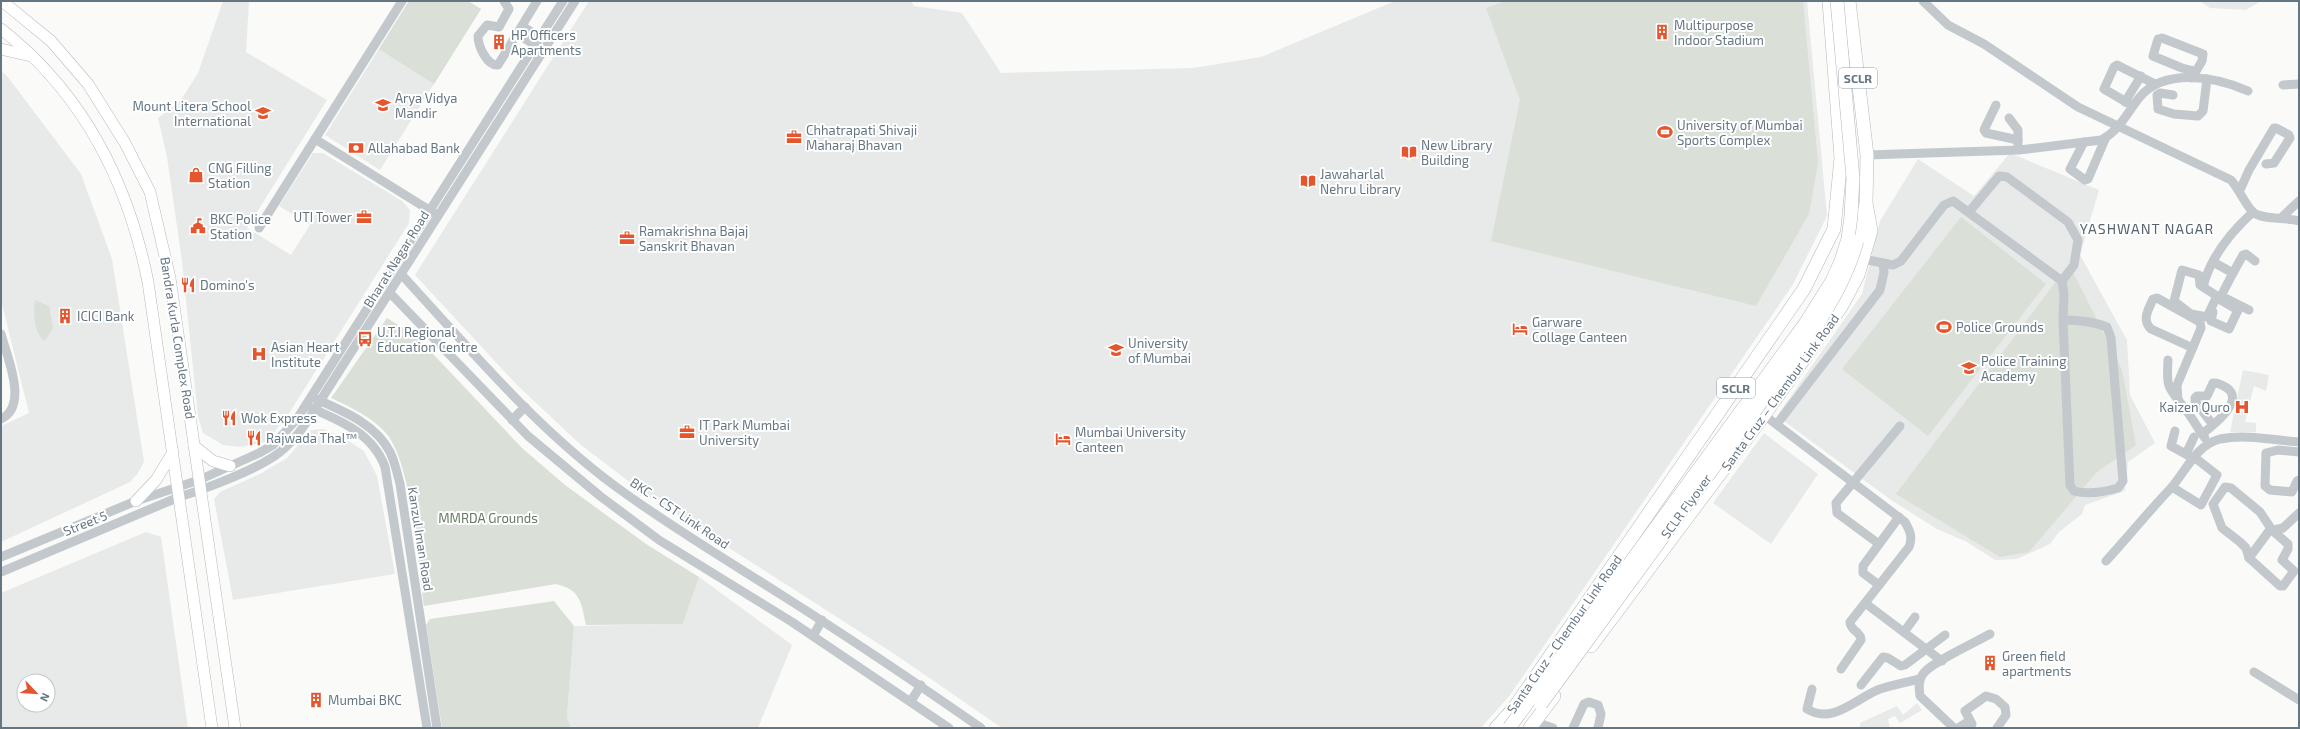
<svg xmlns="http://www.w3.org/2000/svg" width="2300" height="729" font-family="'Exo 2',sans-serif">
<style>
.built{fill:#e8e9e9;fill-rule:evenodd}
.green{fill:#dadfd7}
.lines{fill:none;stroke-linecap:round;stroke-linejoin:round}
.major-casing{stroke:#b5babe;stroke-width:12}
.highway-casing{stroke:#b4b9bd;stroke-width:14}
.minor{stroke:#c3c8cc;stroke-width:9}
.major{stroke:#fff;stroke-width:11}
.highway{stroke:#fff;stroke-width:13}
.highway-bridge-casing{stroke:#b4b9bd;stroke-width:14;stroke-linecap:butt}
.highway-bridge{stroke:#fff;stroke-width:13}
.labels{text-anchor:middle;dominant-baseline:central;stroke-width:4;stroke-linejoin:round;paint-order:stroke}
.shield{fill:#fff;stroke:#939fa8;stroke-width:1}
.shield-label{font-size:12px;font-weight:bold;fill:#657683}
.poi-label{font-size:13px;fill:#657683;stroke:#fff;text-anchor:start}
.street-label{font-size:13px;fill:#657683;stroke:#fff}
.park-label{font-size:13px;fill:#687a64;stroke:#fff}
.neighbourhood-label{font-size:14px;letter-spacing:1px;fill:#57646e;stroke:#fff}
</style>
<rect width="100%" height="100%" fill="#fafaf8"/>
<g class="built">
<path d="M223 1H249L246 52 327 100 247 228 291 255 310 225 279 206 313 153H323L402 201 410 210 409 223 288 415 266 442 240 447 223 445 203 433 198 417 182 261 167 157 158 118 181 100 198 73Z"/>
<path d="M409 1H468L481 9 380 170 325 135Z"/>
<path d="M589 1H911L914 6 962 13 1001 73 1193 68 1261 57 1395 1H1807L1827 216 1792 286 1510 695 1481 728H1002L896 655 648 496 581 445 518 386 415 275Z"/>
<path d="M2200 1H2261L2246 10 2210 8Z"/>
<path d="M1 71 7 76 81 174 112 259 144 462 138 473 130 482 1 542V426L29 413 1 300Z"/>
<path d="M2010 153 2099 190 2080 255 2127 340 2130 395 2155 443 2128 462 2125 491 2085 505 2082 514 2059 532 2050 544 2017 559 1995 560 1967 542 1937 529 1891 500 1777 416 1862 294 1880 221 1918 159 1974 196Z"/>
<path d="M2243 370 2269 375 2266 391 2254 386 2245 422 2256 423V432H2230Z"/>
<path d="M323 429 344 438 364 451 377 476 395 574 233 600 214 499 220 492 260 474 287 458 311 430Z"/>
<path d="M1764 433 1818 474 1771 544 1713 503Z"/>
<path d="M146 532 161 537 188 728H1V593ZM24 681H48V705H24Z"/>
<path d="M699 577 792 645 758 728H571L567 717 574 626 683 624Z"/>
<path d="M1917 703 1922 710 1900 723 1895 716 1888 719 1890 728H1860V723L1897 706 1903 715Z"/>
</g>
<g class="green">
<path d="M409 1H468L481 9 434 84 379 49Z"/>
<path d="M1505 1H1803L1818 163 1809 214 1756 306 1491 241 1520 100 1486 8Z"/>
<path d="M1961 217 2046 284 1928 436 1842 369Z"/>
<path d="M2069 264 2122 370 2136 445 2097 472 2029 552 2000 557 1896 494Z"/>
<path d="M35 300 49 306 53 328 45 341C34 335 33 312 35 300Z"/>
<path d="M387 318 416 336 522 448 565 485 646 544 699 577 683 624 586 625C581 602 581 590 556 584L424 606C418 564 412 461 385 432 370 416 350 407 331 398Z"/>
<path d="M554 601 574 626 567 717 571 728H442L426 625 430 619Z"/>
</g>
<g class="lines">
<g class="major-casing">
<g id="major">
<path d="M2 1 51 41 88 84 125 143 150 192 170 278 235 728"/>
<path d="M1 29C83 93 128 182 148 282L212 728"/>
<path d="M1 49 31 56"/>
<path d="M194 446 213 461 230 466"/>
<path d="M136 501 156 480 173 452"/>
</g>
</g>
<g class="highway-casing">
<g id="highway">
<path d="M1857 241 1865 207"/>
<path d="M1591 646 1764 415 1841 307 1858 275 1871 231 1866 203 1867 155 1849 1"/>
<path d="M1496 728 1514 708 1804 289 1834 229 1841 158 1829 1"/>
<path d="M1530 728 1554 696"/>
</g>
</g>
<g class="minor">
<path d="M504 1 509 9 499 27 487 25 478 36C478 46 487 66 498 65L537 1"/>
<path d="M1923 1 1948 25 1984 44 2078 107 2231 180C2239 189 2246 206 2253 212 2261 220 2287 217 2299 221"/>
<path d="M522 26 540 37"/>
<path d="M517 34 535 45"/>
<path d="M2192 78 2202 61 2203 54 2162 38 2158 39 2153 56 2182 68 2194 71"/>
<path d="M2283 85 2299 84"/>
<path d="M2173 95 2160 93 2157 95 2158 109 2174 114 2198 116 2203 111 2207 79"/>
<path d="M2125 102 2141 76"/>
<path d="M1996 105 1984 130 1986 133 2018 140"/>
<path d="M2133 106 2104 89 2114 67 2117 65 2155 84"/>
<path d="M2009 118 2018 130V145"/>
<path d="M315 139 434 213"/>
<path d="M2084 142 2070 169 2085 180 2088 179 2106 137"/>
<path d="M1867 155 2019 150 2101 140C2119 131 2127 113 2139 98 2164 67 2217 77 2248 91"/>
<path d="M2240 190 2249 170 2274 128H2276L2289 135 2290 138 2274 163 2266 164"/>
<path d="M1969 212 1999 176 2007 177 2068 222 2078 240 2074 265 2062 281"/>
<path d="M2281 218 2299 201"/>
<path d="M259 228 402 1"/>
<path d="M1863 259 1893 265 1901 261 1944 205 1953 201 2062 281 2064 294 2063 320 2070 485 2074 491C2088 495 2104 492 2118 488L2123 481 2111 338 2107 327C2092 321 2079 320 2063 320"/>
<path d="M2213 262 2233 273 2221 296 2249 310"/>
<path d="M2182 270 2199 275 2200 285 2217 296 2207 317 2191 314 2174 301Z"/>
<path d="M2233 273 2243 255 2246 254 2255 261"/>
<path d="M401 274C469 348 534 426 615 486 668 525 725 559 780 594 848 637 915 682 981 728"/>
<path d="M2203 287C2210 258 2231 232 2253 212"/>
<path d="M390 293 528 436 600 496 659 540 792 622 949 728"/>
<path d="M2213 312 2211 321 2229 329 2238 310 2219 299"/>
<path d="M1 334C7 357 29 406 1 419"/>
<path d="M2168 360C2166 391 2169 387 2186 410 2193 419 2198 429 2205 438"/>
<path d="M316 399C343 411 376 424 390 452 395 462 397 473 400 484L437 728"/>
<path d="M2178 401 2177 385 2201 328 2200 322 2157 298 2153 299C2149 309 2141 319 2151 329L2193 348"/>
<path d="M311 408C341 421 373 434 385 467L427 728"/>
<path d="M1764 415 1905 522C1910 531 1913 537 1909 547L1865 603 1942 661"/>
<path d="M512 420 525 407"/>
<path d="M1777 424 1880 290 1884 272 1883 263"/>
<path d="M2175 431 2171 446 2193 458"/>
<path d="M2202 434C2211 427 2246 401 2227 388 2223 386 2218 382 2213 383L2207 396H2197L2195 398V401L2213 425"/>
<path d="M2299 452 2278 450 2266 453 2265 486 2270 490 2292 492 2297 481 2299 480"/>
<path d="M2186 454 2194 437"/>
<path d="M2172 487 2201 505 2217 475 2194 457"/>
<path d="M2225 487 2231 488 2260 512 2272 530 2288 544V549L2282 560 2294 571 2283 586H2280L2249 558 2246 548 2240 542 2222 528 2213 504Z"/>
<path d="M1879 544 1837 513 1836 503 1900 426"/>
<path d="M1 557 136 501 199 480 259 453 273 445 297 419 563 1"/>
<path d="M2249 558 2269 531 2283 528 2299 513"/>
<path d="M2106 561C2128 537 2149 511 2171 488 2186 471 2196 445 2220 439 2245 434 2274 440 2299 442"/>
<path d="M1 572 179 497C205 489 259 469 280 452 295 440 305 425 315 409L575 1"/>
<path d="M1879 585 1863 573V566L1899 517"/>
<path d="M1904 632 1915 617"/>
<path d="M813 636 822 620"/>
<path d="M1841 669 1861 640C1861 631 1850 631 1850 622L1865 603"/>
<path d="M2254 672 2299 700"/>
<path d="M1861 685 1883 657 1888 658 1901 666 1905 665 1945 635"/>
<path d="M1812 689 1807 709C1833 725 1856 698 1880 689 1893 685 1907 682 1920 679"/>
<path d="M911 701 921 685"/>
<path d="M1535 722 1553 728"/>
<path d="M1573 728 1584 704 1589 702 1598 705 1601 714 1598 728"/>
<path d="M1954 728 1920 696C1919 688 1918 681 1923 674 1930 663 1976 642 1990 634"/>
<path d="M1958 728 1969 721"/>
<path d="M1970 728 1972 724 1965 711 1986 696 1996 699 2005 707 2006 715 1997 728"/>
</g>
<use href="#major" class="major"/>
<use href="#highway" class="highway"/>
<g class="highway-bridge-casing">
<g id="highway-bridge">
<path d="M1541 704 1814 330C1832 301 1848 274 1857 241"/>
<path d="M1509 728 1805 324 1832 281 1841 261 1848 239 1851 216 1853 178 1837 1"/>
</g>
</g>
<use href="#highway-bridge" class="highway-bridge"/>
</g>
<defs>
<g id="building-bare" transform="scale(1.2)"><path d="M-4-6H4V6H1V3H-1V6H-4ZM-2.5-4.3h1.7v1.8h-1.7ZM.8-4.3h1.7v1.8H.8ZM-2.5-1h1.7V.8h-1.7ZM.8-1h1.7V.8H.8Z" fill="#e4572e" stroke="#fff" stroke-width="2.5" paint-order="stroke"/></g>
<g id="school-bare" transform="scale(1.2)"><path d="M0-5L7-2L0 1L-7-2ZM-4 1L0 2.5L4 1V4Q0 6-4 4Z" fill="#e4572e" stroke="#fff" stroke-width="2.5" paint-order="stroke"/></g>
<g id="stadium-bare" transform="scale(1.2)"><path d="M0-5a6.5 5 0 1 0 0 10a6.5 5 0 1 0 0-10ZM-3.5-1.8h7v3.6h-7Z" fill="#e4572e" stroke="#fff" stroke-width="2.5" paint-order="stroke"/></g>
<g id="office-bare" transform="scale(1.2)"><path d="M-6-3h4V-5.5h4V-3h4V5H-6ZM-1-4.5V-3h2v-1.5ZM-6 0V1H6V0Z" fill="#e4572e" stroke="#fff" stroke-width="2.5" paint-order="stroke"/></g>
<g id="bank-bare" transform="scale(1.2)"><path d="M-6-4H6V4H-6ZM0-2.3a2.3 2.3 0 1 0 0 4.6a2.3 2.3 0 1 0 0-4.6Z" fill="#e4572e" stroke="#fff" stroke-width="2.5" paint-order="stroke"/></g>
<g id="library-bare" transform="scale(1.2)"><path d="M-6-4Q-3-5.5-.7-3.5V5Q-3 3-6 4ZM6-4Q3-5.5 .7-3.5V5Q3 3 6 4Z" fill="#e4572e" stroke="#fff" stroke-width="2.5" paint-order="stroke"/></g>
<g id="shop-bare" transform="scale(1.2)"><path d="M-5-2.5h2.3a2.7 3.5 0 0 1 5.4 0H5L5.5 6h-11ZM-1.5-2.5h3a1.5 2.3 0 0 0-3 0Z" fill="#e4572e" stroke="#fff" stroke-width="2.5" paint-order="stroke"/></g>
<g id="civic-bare" transform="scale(1.2)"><path d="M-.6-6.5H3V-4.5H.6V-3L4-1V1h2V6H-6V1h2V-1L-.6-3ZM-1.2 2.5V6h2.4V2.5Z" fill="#e4572e" stroke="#fff" stroke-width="2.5" paint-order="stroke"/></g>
<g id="restaurant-bare" transform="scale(1.2)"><path d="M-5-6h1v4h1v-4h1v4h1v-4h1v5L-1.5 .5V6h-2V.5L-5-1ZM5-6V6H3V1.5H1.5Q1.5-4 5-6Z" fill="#e4572e" stroke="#fff" stroke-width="2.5" paint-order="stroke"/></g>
<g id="hotel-bare" transform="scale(1.2)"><path d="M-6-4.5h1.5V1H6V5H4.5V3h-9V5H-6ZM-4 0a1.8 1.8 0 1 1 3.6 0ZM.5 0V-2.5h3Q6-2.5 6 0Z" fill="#e4572e" stroke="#fff" stroke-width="2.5" paint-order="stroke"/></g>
<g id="bus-bare" transform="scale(1.2)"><path d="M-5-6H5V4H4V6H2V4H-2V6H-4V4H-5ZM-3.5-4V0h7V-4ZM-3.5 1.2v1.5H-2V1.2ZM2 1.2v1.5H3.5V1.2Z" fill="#e4572e" stroke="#fff" stroke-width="2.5" paint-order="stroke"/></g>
<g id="university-bare" transform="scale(1.2)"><path d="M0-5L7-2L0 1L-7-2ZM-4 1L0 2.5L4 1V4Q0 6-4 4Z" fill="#e4572e" stroke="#fff" stroke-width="2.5" paint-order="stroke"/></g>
<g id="hospital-bare" transform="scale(1.2)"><path d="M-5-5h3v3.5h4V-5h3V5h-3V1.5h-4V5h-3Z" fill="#e4572e" stroke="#fff" stroke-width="2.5" paint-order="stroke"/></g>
</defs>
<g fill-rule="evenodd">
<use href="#building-bare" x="1662" y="32"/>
<use href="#building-bare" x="499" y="42"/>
<use href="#school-bare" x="383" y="105"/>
<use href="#school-bare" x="263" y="113"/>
<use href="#stadium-bare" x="1665" y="132"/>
<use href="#office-bare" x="794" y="137"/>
<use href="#bank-bare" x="356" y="148"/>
<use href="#library-bare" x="1409" y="152"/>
<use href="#shop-bare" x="196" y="175"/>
<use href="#library-bare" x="1308" y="181"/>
<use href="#office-bare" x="364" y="217"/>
<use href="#civic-bare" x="198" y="226"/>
<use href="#office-bare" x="627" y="238"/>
<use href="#restaurant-bare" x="188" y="285"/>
<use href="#building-bare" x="65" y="316"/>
<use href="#stadium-bare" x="1944" y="327"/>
<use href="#hotel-bare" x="1520" y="329"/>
<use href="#bus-bare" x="365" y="339"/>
<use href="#university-bare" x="1116" y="350"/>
<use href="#hospital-bare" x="259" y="354"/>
<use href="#university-bare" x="1969" y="368"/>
<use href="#hospital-bare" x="2242" y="407"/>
<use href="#restaurant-bare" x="229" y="418"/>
<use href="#office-bare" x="687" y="432"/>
<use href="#restaurant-bare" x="254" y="438"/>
<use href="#hotel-bare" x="1063" y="439"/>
<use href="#building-bare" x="1990" y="663"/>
<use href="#building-bare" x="316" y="700"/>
</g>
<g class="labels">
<g class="shield">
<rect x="1839" y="68" width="38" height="20" rx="3"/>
<rect x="1717" y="378" width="38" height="20" rx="3"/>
</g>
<g class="shield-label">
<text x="1858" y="78">SCLR</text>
<text x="1736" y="388">SCLR</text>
</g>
<g class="poi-label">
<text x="1674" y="25">Multipurpose<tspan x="1674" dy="15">Indoor Stadium</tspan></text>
<text x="511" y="35">HP Officers<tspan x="511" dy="15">Apartments</tspan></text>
<text x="395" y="98">Arya Vidya<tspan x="395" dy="15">Mandir</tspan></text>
<text x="251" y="106" text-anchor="end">Mount Litera School<tspan x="251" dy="15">International</tspan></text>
<text x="1677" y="125">University of Mumbai<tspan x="1677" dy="15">Sports Complex</tspan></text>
<text x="806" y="130">Chhatrapati Shivaji<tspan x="806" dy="15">Maharaj Bhavan</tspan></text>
<text x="1421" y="145">New Library<tspan x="1421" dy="15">Building</tspan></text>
<text x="368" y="148">Allahabad Bank</text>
<text x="208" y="168">CNG Filling<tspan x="208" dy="15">Station</tspan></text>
<text x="1320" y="174">Jawaharlal<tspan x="1320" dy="15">Nehru Library</tspan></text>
<text x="352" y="217" text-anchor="end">UTI Tower</text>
<text x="210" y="219">BKC Police<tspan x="210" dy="15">Station</tspan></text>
<text x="639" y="231">Ramakrishna Bajaj<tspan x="639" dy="15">Sanskrit Bhavan</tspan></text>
<text x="200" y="285">Domino's</text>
<text x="77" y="316">ICICI Bank</text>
<text x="1532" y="322">Garware<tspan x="1532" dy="15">Collage Canteen</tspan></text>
<text x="1956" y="327">Police Grounds</text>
<text x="377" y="332">U.T.I Regional<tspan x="377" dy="15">Education Centre</tspan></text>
<text x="1128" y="343">University<tspan x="1128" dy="15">of Mumbai</tspan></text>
<text x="271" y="347">Asian Heart<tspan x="271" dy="15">Institute</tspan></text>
<text x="1981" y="361">Police Training<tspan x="1981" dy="15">Academy</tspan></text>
<text x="2230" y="407" text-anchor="end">Kaizen Quro</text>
<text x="241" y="418">Wok Express</text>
<text x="699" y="425">IT Park Mumbai<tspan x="699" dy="15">University</tspan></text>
<text x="1075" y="432">Mumbai University<tspan x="1075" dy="15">Canteen</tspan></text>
<text x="266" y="438">Rajwada Thal™</text>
<text x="2002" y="656">Green field<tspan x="2002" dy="15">apartments</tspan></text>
<text x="328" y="700">Mumbai BKC</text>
</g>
<g class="street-label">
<text transform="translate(396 259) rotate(-58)">Bharat Nagar Road</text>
<text transform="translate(178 338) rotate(81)">Bandra Kurla Complex Road</text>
<text transform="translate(1780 392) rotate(-54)">Santa Cruz – Chembur Link Road</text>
<text transform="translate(1686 506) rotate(-54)">SCLR Flyover</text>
<text transform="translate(680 513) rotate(34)">BKC - CST Link Road</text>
<text transform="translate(85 523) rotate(-22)">Street 5</text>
<text transform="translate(421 539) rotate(81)">Kanzul Iman Road</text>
<text transform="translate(1564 634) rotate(-55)">Santa Cruz – Chembur Link Road</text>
</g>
<g class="park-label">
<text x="488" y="518">MMRDA Grounds</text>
</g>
<g class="neighbourhood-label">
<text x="2147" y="228">YASHWANT NAGAR</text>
</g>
</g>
<rect width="2300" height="729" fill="none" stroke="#657683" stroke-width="4"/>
<g transform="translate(36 693) rotate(115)"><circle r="19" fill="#ffffff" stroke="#c1c8cd"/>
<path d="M0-3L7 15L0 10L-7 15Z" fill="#e4572e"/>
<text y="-6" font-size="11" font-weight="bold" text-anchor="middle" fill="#657683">N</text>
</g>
</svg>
